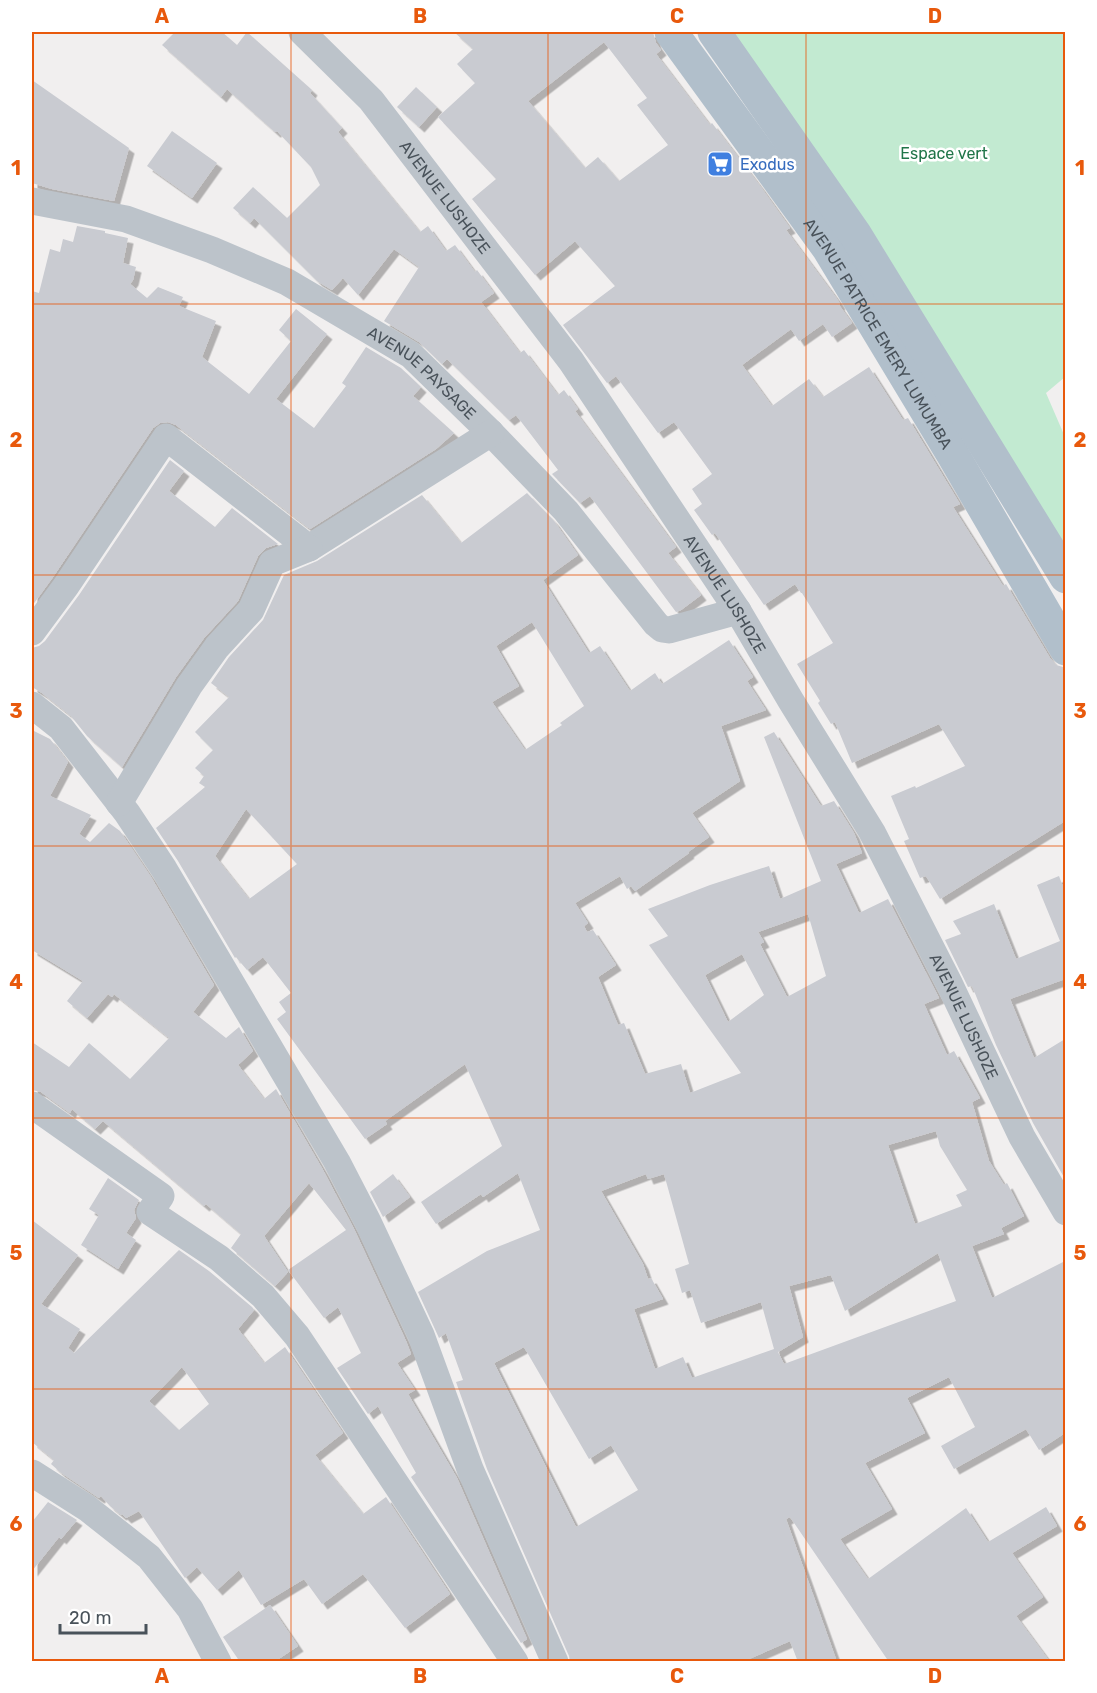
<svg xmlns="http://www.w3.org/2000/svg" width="1097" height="1693" font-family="Rubik,sans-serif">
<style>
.green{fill:#c2ead1}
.building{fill:#c9cbd1;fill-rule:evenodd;filter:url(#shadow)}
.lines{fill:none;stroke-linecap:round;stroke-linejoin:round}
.minor{stroke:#bcc3ca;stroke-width:27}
.primary{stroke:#b1bfcb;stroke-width:33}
.grid{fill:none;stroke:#e8590c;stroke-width:1.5;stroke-opacity:0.55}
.labels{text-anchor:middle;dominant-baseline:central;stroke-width:5;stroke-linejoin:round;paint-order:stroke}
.park-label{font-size:16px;fill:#207549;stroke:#fff}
.shop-label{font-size:16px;fill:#366cbe;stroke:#fff;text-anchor:start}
.street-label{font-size:16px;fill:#49525a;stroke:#fff}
.neatline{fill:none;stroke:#e8590c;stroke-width:2}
.grid-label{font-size:20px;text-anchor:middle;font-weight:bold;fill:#e8590c}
</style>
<defs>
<filter id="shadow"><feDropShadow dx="5.5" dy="5.5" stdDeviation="0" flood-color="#0004"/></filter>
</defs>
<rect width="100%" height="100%" fill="#f1efef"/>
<path class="green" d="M713 32H1065V377L1046 393 1065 437V579Z"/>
<g class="building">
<path d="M175 32H222L237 45 247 32 312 90 310 93 342 128 338 132 420 232 428 226 446 251 455 245 475 272 477 270 494 293 481 302 520 353 524 350 558 395 564 390 578 409 575 411 676 547 668 553 701 595 681 610 676 612 590 496 580 503 552 474 558 470 516 415 509 420 447 359 442 364 419 342 384 321 419 267 394 249 358 295 343 278 332 290 317 281 254 218 250 223 233 208 253 187 287 218 320 185 311 167 277 131 275 132 227 89 221 97 162 45Z"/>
<path d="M454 32H653L656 43 661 50 656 54 710 125 712 123 760 186 790 228 786 230 837 299 840 304 839 305 852 323 832 337 823 324 799 341 791 329 742 365 772 406 809 379 823 397 869 367 903 420 908 418 960 504 953 507 1003 586 1006 584 1050 658 1056 665 1063 667 1065 671V821L940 899 926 876 920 878 904 841 909 839 891 796 915 786 916 788 965 766 939 724 852 763 835 722 831 724 818 703 820 701 797 664 833 643 802 593H801L795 584 764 605 715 533 712 535 694 510 702 504 692 489 712 474 674 422 658 433 616 376 607 383 563 325 615 286 575 241 535 275 472 199 496 179 438 117 475 83 457 64 473 49ZM604 42 647 98 637 105 668 145 619 181 598 157 585 168 528 101Z"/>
<path d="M32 80 129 148 114 201 52 189 32 183Z"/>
<path d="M416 87 437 107 419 127 397 107Z"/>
<path d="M172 131 217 163 192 198 147 166Z"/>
<path d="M77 226 105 231V233L128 238 123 263 136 267 133 280 130 284 147 298 158 287 183 297 179 306 216 321 202 357 249 394 291 341 279 330 296 309 327 334 276 399 314 428 346 386 342 383 366 347 401 368 421 387 413 396 454 433 436 449 310 529 176 425 168 422 160 423 153 428 53 577 32 606V291L39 293 50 249 60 252 63 239 73 242Z"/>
<path d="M170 460 184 471 169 491 215 527 232 508 278 544 266 548 258 556 238 601 204 638 176 677 122 767 87 736 71 716 42 693 32 687V648L39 646 45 641 79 595Z"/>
<path d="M527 493 554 521 578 555 543 580 589 653 600 646 630 691 655 673 662 684 729 640 753 677 747 681 766 710 721 726 740 781 692 813 709 837 688 852 689 853 635 891 631 886 627 889 620 876 575 903 588 923 584 926 587 932 593 930 616 965 598 977 618 1025 624 1023 645 1074 681 1064 690 1093 741 1073 649 945 668 936 648 909 710 885 769 866 780 899 821 881 764 737 774 732 821 806 834 801 854 833 862 853 836 864 859 913 888 899 939 998 924 1004 947 1055 954 1051 980 1098 972 1102 989 1161 1004 1185 1007 1183 1024 1216 1001 1228 1004 1234 972 1246 992 1298 1065 1261V1433L1039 1450 1026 1429 954 1469 941 1446 975 1427 949 1377 907 1398 925 1433 865 1463 892 1509 840 1539 868 1579 966 1508 988 1542 1046 1507 1057 1526 1012 1553 1043 1597 1016 1616 1050 1662H889L790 1517 786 1519 837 1662H798L790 1641 742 1662H570L569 1656 487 1469 456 1382 463 1380 446 1333 439 1338 418 1292 487 1251 540 1230 518 1173 483 1197 481 1194 436 1224 421 1202 502 1146 465 1064 385 1121 387 1124 365 1139 277 1019 286 1012 279 1002 291 993 263 957 247 970 236 957 235 958 178 861 156 828 205 787 199 783 204 776 195 768 213 750 195 732 229 697 211 683 229 657 263 620 284 575 317 561 422 495 461 543ZM532 622 584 706 560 723 562 725 525 750 492 702 519 686 496 646ZM246 809 297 864 249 899 215 856ZM808 914 826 976 787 997 760 944 764 942 758 932ZM742 954 764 995 728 1022 705 975ZM936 1131 940 1146 967 1190 956 1195 962 1206 915 1224 888 1145ZM646 1174 648 1179 664 1174 689 1264 675 1269 682 1293 690 1290 701 1323 761 1302 774 1349 692 1378 683 1357 655 1369 634 1309 663 1299 651 1278 648 1279 643 1264 601 1191ZM938 1253 956 1301 784 1364 778 1352 803 1337 789 1286 831 1275 845 1311ZM524 1347 589 1459 611 1445 638 1490 576 1527 494 1363Z"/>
<path d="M32 730 50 739 68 762 50 796 91 815 79 834 90 842 109 823 120 831 151 877 214 985 193 1012 226 1038 239 1027 253 1051 238 1065 264 1099 276 1089 323 1170 354 1229 406 1341 411 1354 397 1363 415 1390 408 1394 457 1478 527 1639 521 1643 411 1477 416 1473 378 1406 368 1414 337 1368 361 1353 338 1307 324 1318 288 1270 346 1230 309 1183 264 1236 288 1272 275 1286 231 1248 241 1234 206 1204 204 1206 103 1121 95 1129 72 1109 70 1113 41 1092 32 1090V1042L69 1067 89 1043 130 1079 169 1038 114 994 112 997 108 994 87 1018 67 1001 83 981 32 950Z"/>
<path d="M1059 876 1065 892V979L1010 999 1034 1058 1065 1039V1179L1033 1123 996 1045 972 986 968 987 945 940 961 934 953 921 994 904 1016 959 1060 941 1037 885Z"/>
<path d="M393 1174 410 1197 383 1217 370 1192Z"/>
<path d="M108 1178 139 1200 134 1210 136 1218 126 1233 136 1240 118 1269 81 1245 99 1215 89 1209Z"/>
<path d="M32 1220 78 1255 41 1304 80 1329 68 1348 74 1353 179 1250 209 1271 252 1307 254 1310 238 1329 264 1363 285 1347 343 1433 315 1455 363 1514 386 1497 450 1594 405 1628 363 1574 322 1604 304 1579 261 1605 239 1570 217 1590 197 1567 185 1578 139 1511 126 1518 122 1514 121 1515 110 1506 101 1496 99 1498 60 1472 51 1464 54 1460 32 1442ZM182 1367 209 1404 179 1430 149 1401Z"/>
<path d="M48 1502 77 1520 61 1539 59 1537 32 1571V1522Z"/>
<path d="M270 1605 298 1646 274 1662H240L223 1637Z"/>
</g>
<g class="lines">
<g class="minor">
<path id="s1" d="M302 32 371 100 571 361 738 611 791 701 872 832 950 985 1022 1137 1066 1212"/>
<path id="s2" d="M32 201 126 219 212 250 287 282 411 355 491 433 566 511 656 624 662 629 669 630 738 611"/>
<path d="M32 632 66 586 166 437 309 548 491 433"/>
<path d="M32 705 61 728 127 813 164 869 337 1162 368 1222 421 1335 470 1469 555 1662"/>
<path d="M119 803 189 686 217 647 251 610 272 563 309 548"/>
<path d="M32 1105 161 1196 150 1212 219 1258 263 1296 297 1336 515 1662"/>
<path d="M32 1473 87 1508 149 1557 190 1609 218 1662"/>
</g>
<g class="primary">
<path id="s3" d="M671 32 828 248 953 455 1066 649"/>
<path d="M714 32 855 234 1066 577"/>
</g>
</g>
<path class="grid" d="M291 32V1662M548 32V1662M806 32V1662M32 304H1066M32 575H1066M32 846H1066M32 1118H1066M32 1389H1066"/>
<defs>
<g id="supermarket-square" transform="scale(1.35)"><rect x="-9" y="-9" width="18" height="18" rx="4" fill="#3f7fe0" stroke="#fff"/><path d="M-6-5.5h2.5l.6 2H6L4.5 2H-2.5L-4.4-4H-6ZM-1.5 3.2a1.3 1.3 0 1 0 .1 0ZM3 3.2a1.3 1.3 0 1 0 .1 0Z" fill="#fff"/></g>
</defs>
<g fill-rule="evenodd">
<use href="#supermarket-square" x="720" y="164"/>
</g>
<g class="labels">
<g class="park-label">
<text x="944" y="153">Espace vert</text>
</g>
<g class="shop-label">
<text x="740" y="164">Exodus</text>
</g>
<g class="street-label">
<text stroke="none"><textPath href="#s1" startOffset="219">AVENUE LUSHOZE</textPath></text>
<text stroke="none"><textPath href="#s3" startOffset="366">AVENUE PATRICE EMERY LUMUMBA</textPath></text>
<text stroke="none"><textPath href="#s2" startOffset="432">AVENUE PAYSAGE</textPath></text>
<text stroke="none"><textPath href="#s1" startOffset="705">AVENUE LUSHOZE</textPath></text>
<text stroke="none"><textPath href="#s1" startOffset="1191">AVENUE LUSHOZE</textPath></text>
</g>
</g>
<rect width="1097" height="1693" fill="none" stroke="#ffffff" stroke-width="66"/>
<path d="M60 1624v9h86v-9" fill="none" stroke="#49525a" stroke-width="3"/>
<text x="69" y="1624" font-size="18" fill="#49525a" stroke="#ffffff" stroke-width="4.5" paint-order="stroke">20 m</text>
<rect x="33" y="33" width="1031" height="1627" class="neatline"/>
<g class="grid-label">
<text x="162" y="23">A</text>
<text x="420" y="23">B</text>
<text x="677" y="23">C</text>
<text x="935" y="23">D</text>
<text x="16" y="175">1</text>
<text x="1080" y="175">1</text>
<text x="16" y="447">2</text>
<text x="1080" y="447">2</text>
<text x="16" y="718">3</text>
<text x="1080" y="718">3</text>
<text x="16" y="989">4</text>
<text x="1080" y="989">4</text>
<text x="16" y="1260">5</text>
<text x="1080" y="1260">5</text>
<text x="16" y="1531">6</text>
<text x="1080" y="1531">6</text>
<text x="162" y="1683">A</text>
<text x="420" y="1683">B</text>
<text x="677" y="1683">C</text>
<text x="935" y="1683">D</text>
</g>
</svg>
